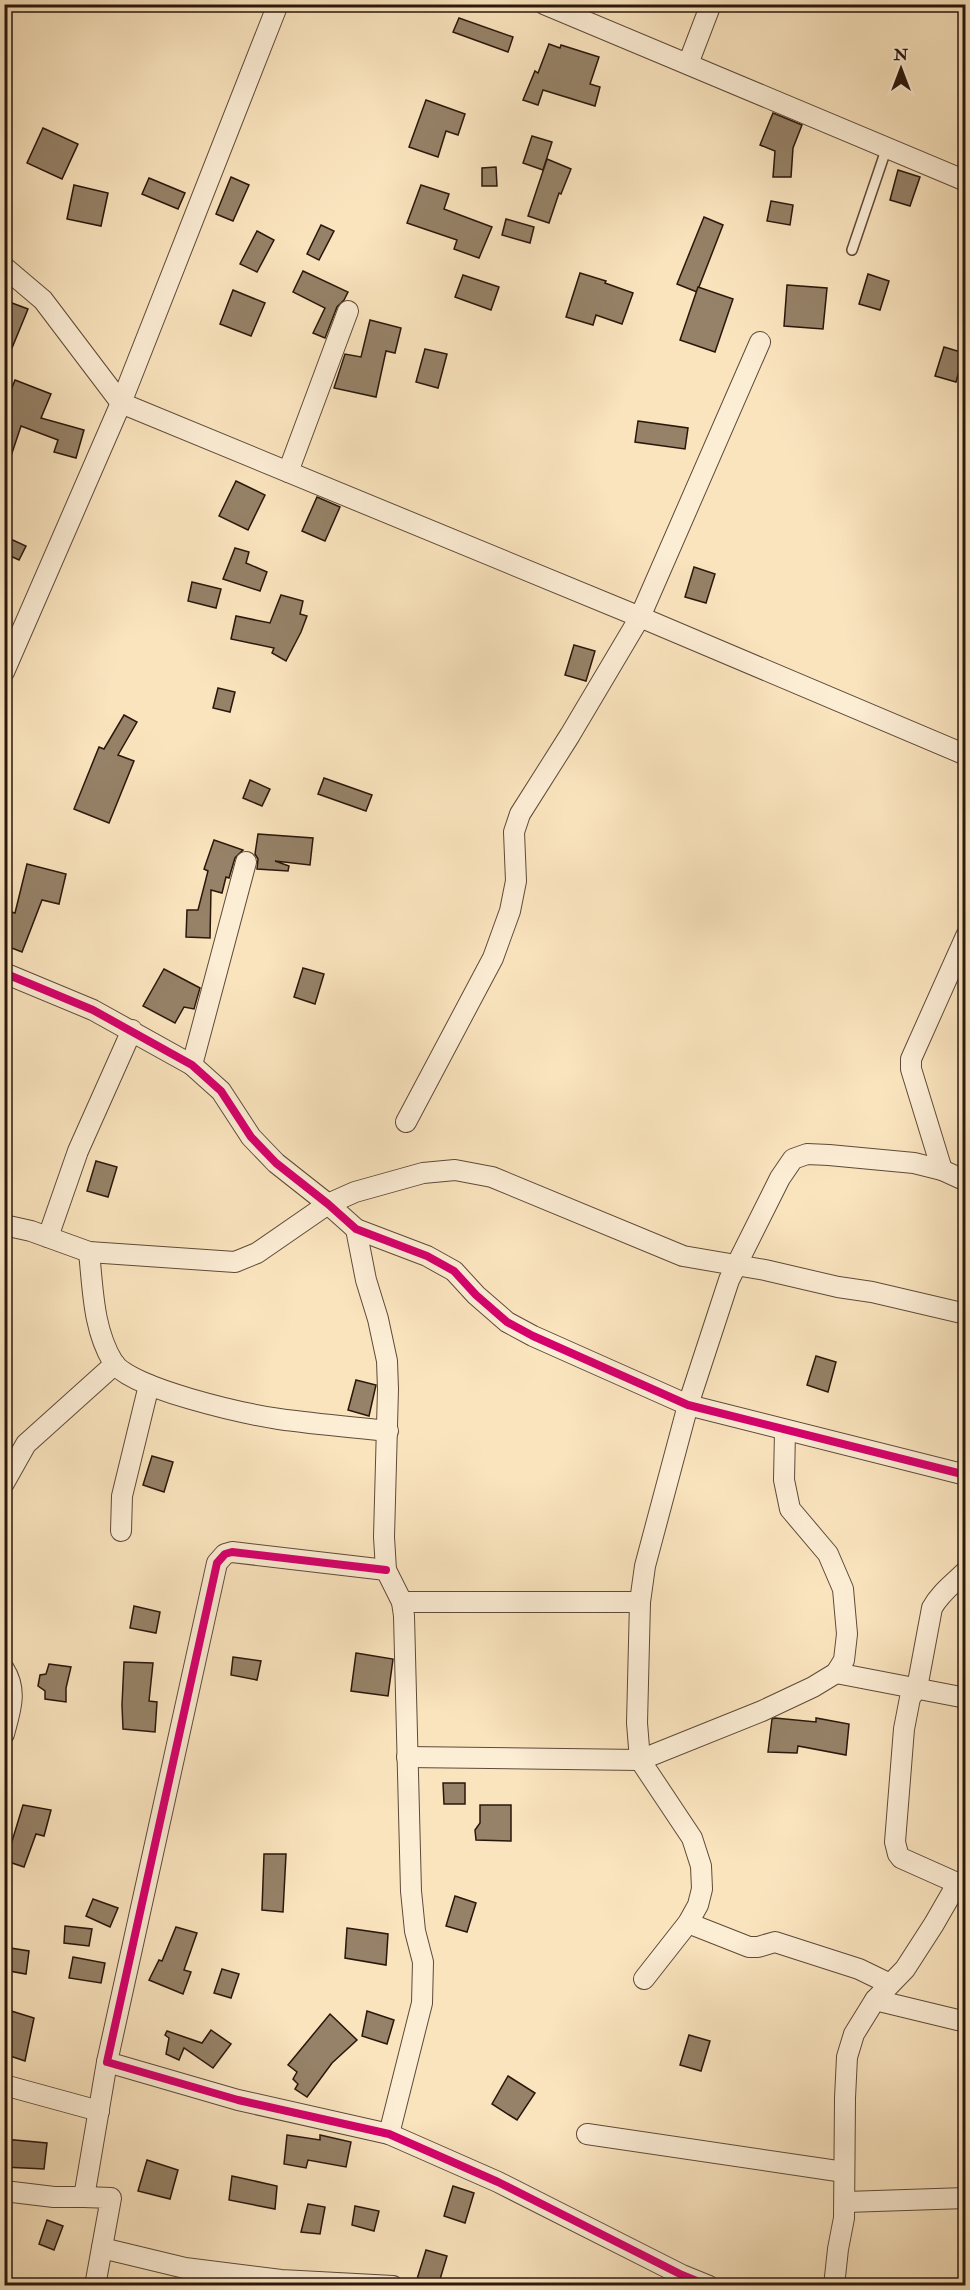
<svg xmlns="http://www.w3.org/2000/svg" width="970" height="2290" font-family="'IM FELL Double Pica',serif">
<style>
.building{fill:#968268;stroke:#2a170b;stroke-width:1.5}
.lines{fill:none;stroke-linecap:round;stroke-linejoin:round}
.service-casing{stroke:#5e4a38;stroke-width:12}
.minor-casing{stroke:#5e4a38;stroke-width:22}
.service{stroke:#fcedd5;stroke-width:9}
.minor{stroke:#fcedd5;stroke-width:20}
.cycleway-casing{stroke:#fcedd5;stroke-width:11}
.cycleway{stroke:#d6006c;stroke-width:8}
</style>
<rect width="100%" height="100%" fill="#fae4be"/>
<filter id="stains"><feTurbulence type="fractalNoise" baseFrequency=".00333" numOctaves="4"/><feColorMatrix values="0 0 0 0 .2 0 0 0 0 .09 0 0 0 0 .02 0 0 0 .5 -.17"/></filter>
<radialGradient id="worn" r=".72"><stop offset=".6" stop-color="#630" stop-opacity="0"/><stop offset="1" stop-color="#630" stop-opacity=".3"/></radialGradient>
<g class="building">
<path d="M459 18 513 37 508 52 453 32Z"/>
<path d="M549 44 560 48 561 45 599 57 590 84 600 87 595 106 543 90 538 105 523 100 535 71 538 73Z"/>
<path d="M426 100 465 114 458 135 446 131 438 157 409 147Z"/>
<path d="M773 113 802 125 793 148 791 177H773L775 151 760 145Z"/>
<path d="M43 128 78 144 62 179 27 163Z"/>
<path d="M532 136 552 142 543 170 523 163Z"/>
<path d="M547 159 571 169 561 194 559 193 549 223 528 216Z"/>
<path d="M496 167 497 186H482V168Z"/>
<path d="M898 170 920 177 910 206 890 200Z"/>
<path d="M231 177 249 185 233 221 216 214Z"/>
<path d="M149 178 185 193 178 209 142 194Z"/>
<path d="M74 185 108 193 101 226 67 219Z"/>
<path d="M421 185 449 194 444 209 492 227 479 258 454 249 457 240 407 223Z"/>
<path d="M771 201 793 205 790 225 767 221Z"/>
<path d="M704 217 723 225 697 292 677 284Z"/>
<path d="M506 219 534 227 530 243 502 235Z"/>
<path d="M321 225 334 231 319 260 307 254Z"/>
<path d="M257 231 274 240 257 272 240 264Z"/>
<path d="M303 271 348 292 344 300 337 307 325 338 313 333 325 308 293 292Z"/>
<path d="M580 273 606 281 605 283 633 293 622 324 596 315 593 325 566 317Z"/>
<path d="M868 274 889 281 880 310 859 304Z"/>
<path d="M463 275 499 287 491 310 455 297Z"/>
<path d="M787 285 827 288 823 329 784 326Z"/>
<path d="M698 287 733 299 715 352 680 340Z"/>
<path d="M233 290 265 303 251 336 220 324Z"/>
<path d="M4 300 28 309 5 365H4Z"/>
<path d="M370 320 401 328 395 353 386 351 376 397 334 388 345 354 361 357Z"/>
<path d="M944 347 964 353 956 382 935 376Z"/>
<path d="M425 349 447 354 438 388 416 382Z"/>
<path d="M15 380 51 394 41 418 84 430 76 458 54 452 58 440 21 426 7 468H4V408Z"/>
<path d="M638 421 688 428 685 449 635 442Z"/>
<path d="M236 481 265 495 248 530 219 516Z"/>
<path d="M317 497 340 507 325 541 302 531Z"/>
<path d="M4 536 26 546 19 560 4 553Z"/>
<path d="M235 548 249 552 246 563 267 572 260 591 223 579Z"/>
<path d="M694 567 715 574 706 603 685 597Z"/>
<path d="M192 582 221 589 216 608 188 601Z"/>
<path d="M281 595 303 601 300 614 307 616 301 632 286 661 272 653 274 648 231 639 236 616 270 623Z"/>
<path d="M574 645 595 651 586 681 565 675Z"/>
<path d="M218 688 235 692 230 712 213 708Z"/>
<path d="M124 715 137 722 118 755 134 761 109 823 74 809 99 747 104 749Z"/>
<path d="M324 778 372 795 366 811 318 794Z"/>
<path d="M250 780 270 789 262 806 243 798Z"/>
<path d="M258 834 313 838 310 865 275 861 289 866 288 871 257 869 258 859 255 854Z"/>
<path d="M214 840 243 850 235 858 229 878 226 877 222 893 211 890 210 938 186 937 187 910H198L208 871 204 869Z"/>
<path d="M27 864 66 874 59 904 42 900 22 952 4 945V910L15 913Z"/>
<path d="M303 968 324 974 315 1004 294 997Z"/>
<path d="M164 969 200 988 194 1009 184 1007 175 1023 143 1006Z"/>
<path d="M96 1161 117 1167 108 1197 87 1191Z"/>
<path d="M816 1356 836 1362 828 1392 807 1385Z"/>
<path d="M356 1380 376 1385 369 1416 348 1410Z"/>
<path d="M152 1456 173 1462 164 1492 143 1485Z"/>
<path d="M134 1606 160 1612 156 1633 130 1628Z"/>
<path d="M356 1653 393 1659 388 1696 351 1691Z"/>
<path d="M233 1657 261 1661 257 1680 231 1675Z"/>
<path d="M124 1662 153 1663 149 1701 157 1702 155 1732 123 1729 122 1705Z"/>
<path d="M49 1664 71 1667 66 1688V1702L45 1699V1691L38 1686 40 1675 46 1674Z"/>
<path d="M775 1718 816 1722V1718L849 1724 846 1755 798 1746 797 1753 768 1752 772 1719Z"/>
<path d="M443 1783H465V1804H444Z"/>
<path d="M23 1805 51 1810 44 1836 36 1834 24 1867 6 1861Z"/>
<path d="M480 1805H511V1841L476 1840 475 1830 480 1823Z"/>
<path d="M264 1854H286L283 1912 262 1910Z"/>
<path d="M455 1896 476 1903 467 1932 446 1926Z"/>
<path d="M93 1899 118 1908 110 1927 86 1916Z"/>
<path d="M65 1926 92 1929 89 1946 64 1943Z"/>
<path d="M176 1927 197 1933 184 1970 191 1972 183 1994 149 1980 159 1960 162 1961Z"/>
<path d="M347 1928 388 1934 386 1965 345 1958Z"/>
<path d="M4 1947 29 1951 26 1974 4 1970Z"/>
<path d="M73 1957 105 1963 101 1983 69 1978Z"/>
<path d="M222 1969 239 1974 231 1998 214 1993Z"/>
<path d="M8 2010 34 2018 25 2061 4 2054V2025Z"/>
<path d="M367 2011 394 2020 387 2044 362 2036Z"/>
<path d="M330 2014 357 2040 332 2063 307 2097 295 2089 298 2084 293 2079 297 2072 288 2065Z"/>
<path d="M211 2030 231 2044 213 2068 184 2048 179 2060 166 2054 169 2038 165 2035 167 2031 202 2043Z"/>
<path d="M689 2035 710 2041 701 2071 680 2065Z"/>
<path d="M508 2076 535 2093 517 2120 492 2104Z"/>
<path d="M287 2135 320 2140V2135L351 2142 346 2167 308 2160 306 2168 284 2164Z"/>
<path d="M4 2139 47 2143 44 2169 4 2167Z"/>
<path d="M147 2160 178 2170 170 2199 138 2191Z"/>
<path d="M232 2176 277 2186 275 2209 229 2200Z"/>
<path d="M453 2186 474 2193 465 2223 444 2216Z"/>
<path d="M308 2204 325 2207 320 2234 301 2232Z"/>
<path d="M355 2206 379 2211 374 2231 352 2225Z"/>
<path d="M47 2220 63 2226 54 2250 39 2244Z"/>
<path d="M426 2250 447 2256 438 2286 417 2279Z"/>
</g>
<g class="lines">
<g class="service-casing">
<path id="service" d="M852 250 887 147"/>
</g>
<g class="minor-casing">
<g id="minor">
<path d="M544 4 966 181"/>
<path d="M688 64 711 4"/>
<path d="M4 267 43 300 121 403 640 617 966 755"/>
<path d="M288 472 348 311"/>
<path d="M4 672 121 403 278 4"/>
<path d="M4 973 93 1010 192 1065 221 1091 251 1137 276 1163 328 1204 356 1229 427 1256 454 1271 476 1295 507 1322 533 1336 688 1405 966 1475"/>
<path d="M192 1065 246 862"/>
<path d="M406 1122 493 958 510 911 516 881 514 832 520 814 570 735 640 617 760 342"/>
<path d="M942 1170 911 1069V1059L966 936"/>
<path d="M4 1225 31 1231 89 1252 235 1262 257 1253 328 1204 355 1192 423 1173 455 1170 492 1177 683 1256 765 1270 838 1287 872 1292 966 1314"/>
<path d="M356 1229 366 1280 378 1319 387 1361 388 1389 384 1537 386 1570 402 1602 404 1616 411 1891 415 1931 423 1962 422 2003 389 2134"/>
<path d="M48 1237 78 1151 132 1030"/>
<path d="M89 1252C93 1289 93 1329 113 1362 130 1389 246 1414 279 1419 315 1424 351 1427 388 1431"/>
<path d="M4 1483 26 1444 115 1364"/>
<path d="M121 1531 122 1496 149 1385"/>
<path d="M386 1570 232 1552 225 1554 217 1563 107 2062 238 2100 389 2134 498 2182 682 2275 709 2286"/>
<path d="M966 1571C954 1583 940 1593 932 1608L917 1688 910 1698 904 1729 895 1842 898 1854 901 1858 966 1887"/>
<path d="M402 1602H640"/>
<path d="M4 1669C18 1691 10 1711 4 1734"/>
<path d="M836 1673 966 1698"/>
<path d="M407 1757 640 1760 762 1711 813 1687 836 1673 844 1660 847 1634 843 1589 828 1554 790 1509 784 1480 785 1431"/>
<path d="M688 1923 749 1947H758L775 1942 859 1969 890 1984"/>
<path d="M644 1979 688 1923 698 1905 702 1889 701 1866 692 1838 640 1760 637 1723 640 1602 645 1566 688 1405 729 1280 780 1178 793 1159 807 1154 829 1155 914 1163 942 1170 966 1181"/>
<path d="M875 2000 966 2022"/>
<path d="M4 2085 99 2111"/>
<path d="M587 2134 844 2172"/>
<path d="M4 2191 54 2197H84L107 2062"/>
<path d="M84 2197 111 2198 95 2286"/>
<path d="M846 2202 966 2198"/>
<path d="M102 2248 185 2268 281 2280 393 2286"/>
<path d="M834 2286 838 2249 844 2218 845 2098 847 2057 854 2034 875 2000 905 1969 934 1924 957 1884"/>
</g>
</g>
<use href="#service" class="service"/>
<use href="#minor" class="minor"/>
<g class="cycleway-casing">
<g id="cycleway">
<path d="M4 973 93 1010 192 1065 221 1091 251 1137 276 1163 328 1204 356 1229 427 1256 454 1271 476 1295 507 1322 533 1336 688 1405 966 1475"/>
<path d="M386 1570 232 1552 225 1554 217 1563 107 2062 238 2100 389 2134 498 2182 682 2275 709 2286"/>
</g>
</g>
<use href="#cycleway" class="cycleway"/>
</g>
<rect width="970" height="2290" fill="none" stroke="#fae4be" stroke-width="24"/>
<rect x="6" y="6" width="958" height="2278" fill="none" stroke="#2a170b" stroke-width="3"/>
<rect x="12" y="12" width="946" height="2266" fill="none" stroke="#2a170b" stroke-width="1.5"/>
<g transform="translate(901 69)" stroke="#fcedd5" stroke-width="4.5" paint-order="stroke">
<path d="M0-4.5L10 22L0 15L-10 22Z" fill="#2a170b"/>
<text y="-9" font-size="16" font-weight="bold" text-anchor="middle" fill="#2a170b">N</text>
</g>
<rect width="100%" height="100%" filter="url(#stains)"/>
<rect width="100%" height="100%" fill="url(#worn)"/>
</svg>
